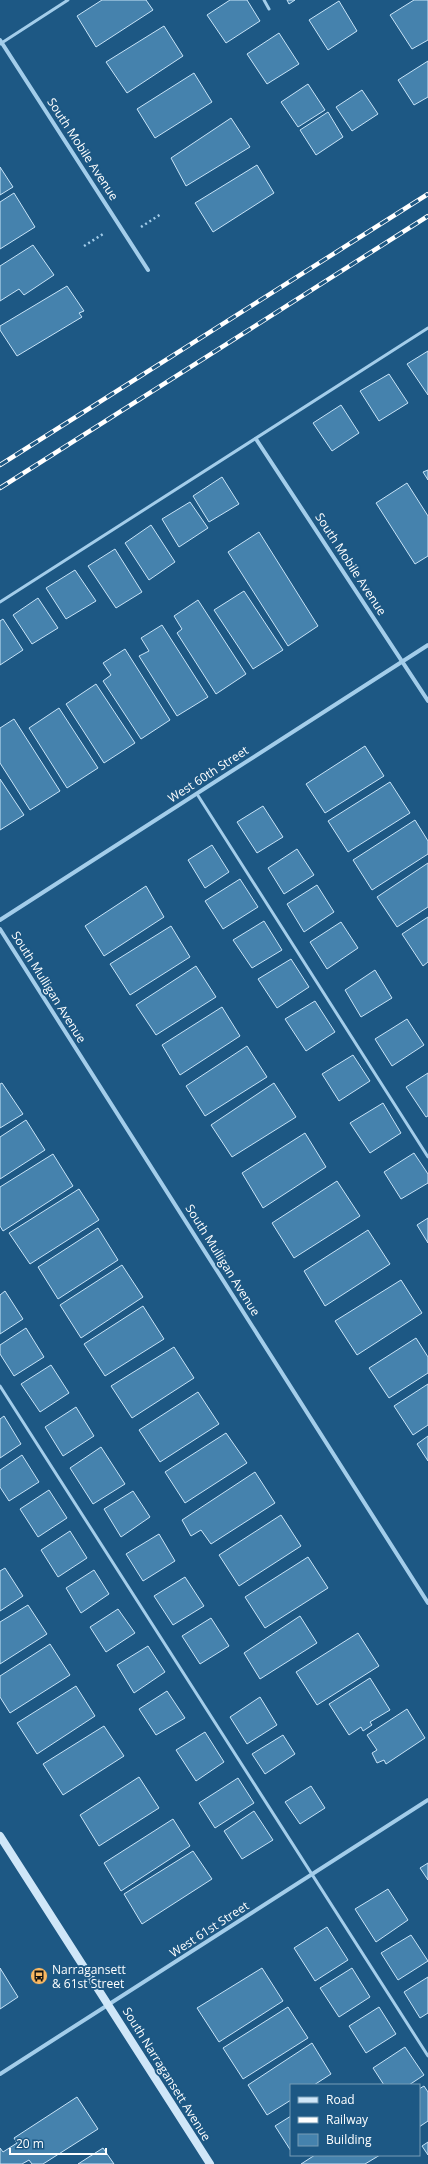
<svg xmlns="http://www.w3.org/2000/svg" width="428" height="2164" font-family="'Open Sans',sans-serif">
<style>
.building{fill:#4582ad;stroke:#c8e4f8}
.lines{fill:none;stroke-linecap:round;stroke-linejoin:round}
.path{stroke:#a3cdea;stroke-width:2.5;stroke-dasharray:2 3;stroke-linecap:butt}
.lane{stroke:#a3cdea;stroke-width:3}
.street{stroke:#a3cdea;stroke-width:4}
.secondary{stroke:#cfe6f8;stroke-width:8}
.rail-casing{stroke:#fff;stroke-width:4.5}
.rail{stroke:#1d5884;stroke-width:3;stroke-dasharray:9;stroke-linecap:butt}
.labels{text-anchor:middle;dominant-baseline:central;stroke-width:4;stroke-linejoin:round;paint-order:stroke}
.street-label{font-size:12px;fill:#fff;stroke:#1d5884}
.poi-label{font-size:12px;fill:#fff;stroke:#1d5884;text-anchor:start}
</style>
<rect width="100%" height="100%" fill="#1d5884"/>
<g class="building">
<path d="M102 0H146L153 10 96 47 77 16Z"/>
<path d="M230 0H247L260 21 226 43 207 15Z"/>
<path d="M287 0H295L289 4Z"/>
<path d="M414 0H428V40L412 49 390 15Z"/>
<path d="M339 1 357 31 328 50 309 20Z"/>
<path d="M164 26 183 56 127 93 106 62Z"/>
<path d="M279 33 299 64 267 84 247 54Z"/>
<path d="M428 61V97L414 105 398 80Z"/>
<path d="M194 73 212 102 155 138 137 109Z"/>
<path d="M308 84 325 110 298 127 281 102Z"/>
<path d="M362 90 378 114 352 131 336 107Z"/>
<path d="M328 112 343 137 316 155 300 130Z"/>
<path d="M231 118 250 147 186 186 171 158Z"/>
<path d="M257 165 274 193 213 232 195 203Z"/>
<path d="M0 167 13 187 0 195Z"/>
<path d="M14 193 35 227 0 249V202Z"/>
<path d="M33 245 54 275 24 295 19 289 0 301V266Z"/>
<path d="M67 286 84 311 79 313 82 317 17 356 0 330V326Z"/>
<path d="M428 351V395L407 364Z"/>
<path d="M389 374 408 403 379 421 360 391Z"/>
<path d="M341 405 359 433 332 451 313 423Z"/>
<path d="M428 470V480L423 472Z"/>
<path d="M222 477 239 504 209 522 193 496Z"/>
<path d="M407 483 428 516V556L415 564 376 503Z"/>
<path d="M190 502 208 528 179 547 162 519Z"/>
<path d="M151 525 175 562 149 580 125 543Z"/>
<path d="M259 532 318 626 288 646 228 552Z"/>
<path d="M115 549 142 592 116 608 88 566Z"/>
<path d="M75 570 96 601 66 619 46 588Z"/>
<path d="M244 591 283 650 253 669 214 610Z"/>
<path d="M38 598 58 628 32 644 13 615Z"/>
<path d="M198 600 246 674 216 694 177 633 182 629 174 616Z"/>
<path d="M3 619 23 650 0 665V621Z"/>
<path d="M162 625 208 697 177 716 139 656 149 651 141 638Z"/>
<path d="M125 649 170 720 141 739 103 681 111 675 103 663Z"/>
<path d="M96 684 135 743 104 763 66 704Z"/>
<path d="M59 708 98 768 67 788 29 728Z"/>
<path d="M14 719 60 791 30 810 0 763V728Z"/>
<path d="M365 746 384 776 325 813 306 784Z"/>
<path d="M0 779 24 815 0 830Z"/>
<path d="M390 782 410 813 348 852 328 821Z"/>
<path d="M263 806 283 837 257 853 237 822Z"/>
<path d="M415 820 428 841V854L372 890 353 860Z"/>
<path d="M212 845 229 872 205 888 188 860Z"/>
<path d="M297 849 314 875 284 894 268 868Z"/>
<path d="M428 863V907L397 927 377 897Z"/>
<path d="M240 879 258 907 223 929 205 901Z"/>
<path d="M317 885 334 912 304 932 287 904Z"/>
<path d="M146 886 164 917 104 956 85 926Z"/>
<path d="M428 917V962L423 966 402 934Z"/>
<path d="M264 921 282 950 252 968 233 940Z"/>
<path d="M341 922 358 948 327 969 310 942Z"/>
<path d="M171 926 190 957 130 995 110 964Z"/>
<path d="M291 959 309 987 277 1008 258 979Z"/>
<path d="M196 966 216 997 156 1035 136 1005Z"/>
<path d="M375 970 392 998 361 1017 345 990Z"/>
<path d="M315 1001 335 1032 306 1051 285 1019Z"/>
<path d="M222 1007 240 1036 180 1075 162 1045Z"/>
<path d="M407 1019 424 1045 392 1066 375 1039Z"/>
<path d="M247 1046 267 1077 205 1116 186 1086Z"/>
<path d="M353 1055 370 1081 339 1101 322 1074Z"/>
<path d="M428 1073V1116L426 1117 406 1087Z"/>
<path d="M2 1083 23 1114 0 1128V1084Z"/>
<path d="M274 1083 296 1117 232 1157 211 1125Z"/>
<path d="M383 1103 401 1133 370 1153 350 1123Z"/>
<path d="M26 1120 45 1150 0 1179V1137Z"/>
<path d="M305 1133 326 1167 263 1208 242 1173Z"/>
<path d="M414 1153 428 1174V1183L401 1199 384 1172Z"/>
<path d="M53 1154 73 1186 3 1231 0 1226V1187Z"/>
<path d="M337 1181 360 1216 294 1258 272 1223Z"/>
<path d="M79 1189 99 1220 30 1264 9 1233Z"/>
<path d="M428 1218V1243L417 1225Z"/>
<path d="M98 1228 118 1260 58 1299 38 1267Z"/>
<path d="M368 1230 390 1264 325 1306 304 1271Z"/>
<path d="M122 1265 143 1297 81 1338 60 1305Z"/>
<path d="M401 1280 422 1313 357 1355 335 1321Z"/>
<path d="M5 1291 23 1319 0 1334V1295Z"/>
<path d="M143 1306 164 1339 105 1376 84 1344Z"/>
<path d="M26 1328 44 1357 14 1376 0 1354V1345Z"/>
<path d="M416 1338 428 1357V1373L389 1398 369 1368Z"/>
<path d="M174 1347 194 1378 132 1418 111 1386Z"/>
<path d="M51 1365 69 1393 40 1412 21 1384Z"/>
<path d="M428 1384V1425L413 1435 394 1406Z"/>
<path d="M198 1392 219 1424 160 1462 139 1430Z"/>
<path d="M76 1407 94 1436 63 1456 45 1427Z"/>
<path d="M4 1416 21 1444 0 1458V1419Z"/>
<path d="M226 1433 247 1463 185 1503 165 1472Z"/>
<path d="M428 1436V1461L417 1444Z"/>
<path d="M101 1447 125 1484 93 1504 70 1468Z"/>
<path d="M22 1455 39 1482 9 1501 0 1487V1470Z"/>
<path d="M255 1472 275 1503 211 1544 201 1530 191 1536 182 1520Z"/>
<path d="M49 1490 67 1518 38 1537 20 1509Z"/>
<path d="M133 1491 150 1517 121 1537 104 1509Z"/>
<path d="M281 1515 301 1546 239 1586 219 1555Z"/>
<path d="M70 1531 87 1558 58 1577 41 1550Z"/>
<path d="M159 1534 175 1561 143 1581 126 1554Z"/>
<path d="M308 1557 328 1588 265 1628 245 1597Z"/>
<path d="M5 1568 23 1596 0 1611V1571Z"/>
<path d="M94 1570 109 1594 81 1613 66 1588Z"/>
<path d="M185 1577 204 1606 173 1625 154 1596Z"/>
<path d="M28 1605 47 1634 0 1664V1622Z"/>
<path d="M118 1609 135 1633 106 1652 90 1627Z"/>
<path d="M300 1616 317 1643 260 1679 244 1653Z"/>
<path d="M211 1618 229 1646 200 1664 182 1636Z"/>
<path d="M358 1633 379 1666 317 1705 296 1672Z"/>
<path d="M50 1644 70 1675 10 1713 0 1697V1676Z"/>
<path d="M148 1646 165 1672 134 1693 117 1665Z"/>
<path d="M370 1678 390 1710 370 1722 372 1725 363 1731 361 1727 349 1735 329 1704Z"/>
<path d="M76 1686 95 1716 37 1754 17 1723Z"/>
<path d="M167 1691 185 1718 156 1735 139 1709Z"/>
<path d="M260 1697 277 1725 247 1744 230 1717Z"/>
<path d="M407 1709 425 1738 386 1764 384 1760 377 1763 372 1753 377 1750 367 1735Z"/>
<path d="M104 1726 124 1756 63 1795 43 1764Z"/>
<path d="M205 1732 224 1762 196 1781 176 1750Z"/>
<path d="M283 1735 295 1754 265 1774 252 1754Z"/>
<path d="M139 1777 159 1808 99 1846 80 1815Z"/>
<path d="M238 1778 254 1803 215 1828 199 1803Z"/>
<path d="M311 1786 325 1808 300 1824 285 1802Z"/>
<path d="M254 1811 273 1840 242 1859 224 1831Z"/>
<path d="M173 1819 190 1846 121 1891 104 1863Z"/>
<path d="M193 1851 212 1879 142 1924 124 1894Z"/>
<path d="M428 1863V1880L420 1868Z"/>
<path d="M388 1889 408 1920 376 1942 355 1909Z"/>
<path d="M327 1927 348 1960 315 1981 294 1948Z"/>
<path d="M411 1935 428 1961 398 1980 381 1953Z"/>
<path d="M0 1968 18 1997 0 2009Z"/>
<path d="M262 1968 283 2001 219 2042 197 2008Z"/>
<path d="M352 1968 370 1997 339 2017 320 1988Z"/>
<path d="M428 1977V2013L420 2018 404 1992Z"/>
<path d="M288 2007 308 2038 243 2079 223 2048Z"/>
<path d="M379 2007 396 2034 366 2053 349 2026Z"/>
<path d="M312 2043 331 2074 314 2085H291V2100L267 2115 248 2085Z"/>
<path d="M405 2047 424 2075 409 2085H384L373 2068Z"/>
<path d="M424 2086 428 2092V2121L419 2127V2089Z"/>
<path d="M77 2097 98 2129 43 2164H32L29 2160 22 2164H0V2148L3 2152 17 2143 14 2138Z"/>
<path d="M291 2116V2151L275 2126Z"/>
<path d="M428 2142V2155L422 2146Z"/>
<path d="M103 2148 114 2164H78Z"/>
<path d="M315 2155H380L365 2164H301Z"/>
</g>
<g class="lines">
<g class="path">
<path d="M141 227 161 214"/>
<path d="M84 246 103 234"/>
</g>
<g class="lane">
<path d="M264 0 269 9"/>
<path d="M0 44 68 0"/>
<path d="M0 602 428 328"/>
<path d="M197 794 428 1157"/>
<path d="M0 1386 428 2056"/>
</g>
<g class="street">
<path d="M0 40 148 270"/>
<path d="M256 439 428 701"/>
<path d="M0 920 428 645"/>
<path d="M0 929 428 1603"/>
<path d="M0 2074 428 1800"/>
</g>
<path class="secondary" d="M0 1836 210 2164"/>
<g class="rail-casing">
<g id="rail">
<path d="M0 465 428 194"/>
<path d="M0 488 428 216"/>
</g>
</g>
<use href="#rail" class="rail"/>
</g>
<defs>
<g id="bus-disc" transform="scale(0.9)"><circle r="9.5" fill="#fab861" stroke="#1d5884"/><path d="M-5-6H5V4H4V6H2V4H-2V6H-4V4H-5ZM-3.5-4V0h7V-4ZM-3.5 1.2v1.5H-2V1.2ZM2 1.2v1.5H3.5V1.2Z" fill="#111"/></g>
</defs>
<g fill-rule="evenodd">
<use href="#bus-disc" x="39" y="1976"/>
</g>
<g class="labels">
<g class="street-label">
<text transform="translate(83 149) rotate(57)">South Mobile Avenue</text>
<text transform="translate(351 564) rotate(57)">South Mobile Avenue</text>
<text transform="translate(208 774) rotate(-33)">West 60th Street</text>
<text transform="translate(49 987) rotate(58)">South Mulligan Avenue</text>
<text transform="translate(223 1260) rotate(58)">South Mulligan Avenue</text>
<text transform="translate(209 1929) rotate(-33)">West 61st Street</text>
<text transform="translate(167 2074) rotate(58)">South Narragansett Avenue</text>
</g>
<g class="poi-label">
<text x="52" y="1969">Narragansett<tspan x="52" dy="14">&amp; 61st Street</tspan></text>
</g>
</g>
<rect x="290" y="2084" width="130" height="72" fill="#1d5884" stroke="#779bb5"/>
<rect x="298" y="2097" width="20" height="6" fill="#cfe6f8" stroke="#779bb5"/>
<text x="326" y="2104" font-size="12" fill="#ffffff">Road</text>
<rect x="298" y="2117" width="20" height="6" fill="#ffffff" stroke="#779bb5"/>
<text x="326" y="2124" font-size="12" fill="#ffffff">Railway</text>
<rect x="298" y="2134" width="20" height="12" fill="#4582ad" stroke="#779bb5"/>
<text x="326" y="2144" font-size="12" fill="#ffffff">Building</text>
<path d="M10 2148v6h96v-6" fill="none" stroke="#ffffff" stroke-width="2"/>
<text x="16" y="2148" font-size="12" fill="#ffffff" stroke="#1d5884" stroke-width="3" paint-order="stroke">20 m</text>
</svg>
